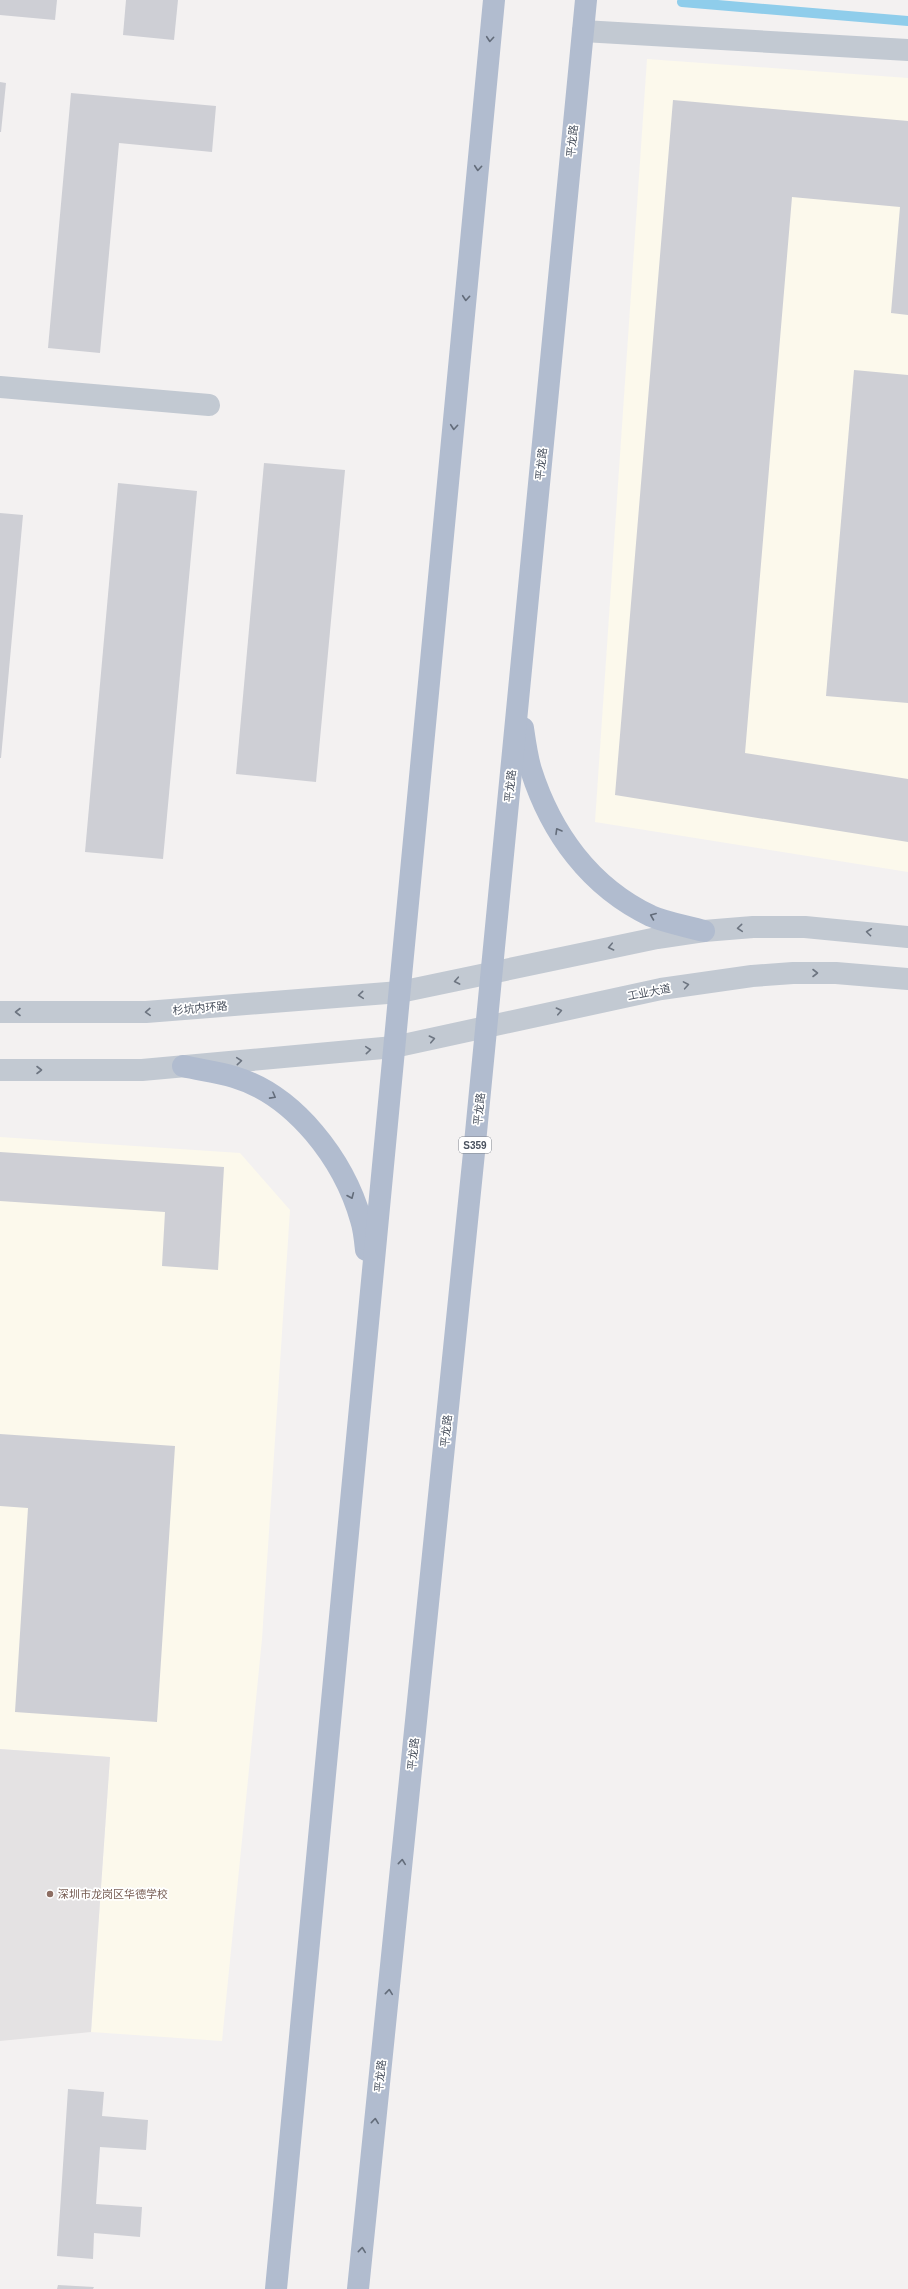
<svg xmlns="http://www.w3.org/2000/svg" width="908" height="2289" font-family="Arial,'Noto Sans SC',sans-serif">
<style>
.commercial{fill:#fcf9ec}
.education{fill:#e4e2e3}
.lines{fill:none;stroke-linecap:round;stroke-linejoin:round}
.stream{stroke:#8fcdeb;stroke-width:10}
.building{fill:#cecfd5}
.minor{stroke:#c2c9d2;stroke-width:22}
.major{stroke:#b1bccf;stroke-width:22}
.oneway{stroke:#636c7a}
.oneway2{stroke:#6d7581}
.education-dot{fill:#8d6e63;stroke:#fff;stroke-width:1.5}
.labels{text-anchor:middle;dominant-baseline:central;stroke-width:3.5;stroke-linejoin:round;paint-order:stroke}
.shield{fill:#fff;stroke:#80858e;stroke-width:1}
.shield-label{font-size:10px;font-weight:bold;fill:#49515e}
.street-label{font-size:11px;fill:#49515e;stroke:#fff}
.education-label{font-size:11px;fill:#785e54;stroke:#fff;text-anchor:start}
</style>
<rect width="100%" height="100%" fill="#f3f1f1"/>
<g class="commercial">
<path d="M647 59 908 78V872L595 822Z"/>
<path d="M0 1137 240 1153 290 1210 262 1639 222 2041 91 2032 110 1757 0 1749Z"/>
</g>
<path class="education" d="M0 1749 110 1757 91 2032 0 2041Z"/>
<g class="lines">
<path class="stream" d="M682 2 908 21"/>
</g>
<g class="building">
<path d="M0 0H57L55 20 0 15Z"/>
<path d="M126 0H178L174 40 123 35Z"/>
<path d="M0 82 6 83 1 132H0Z"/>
<path d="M71 93 216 106 212 152 119 143 100 353 48 348Z"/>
<path d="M673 100 908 121V315L891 313 900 207 792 197 745 753 908 779V842L615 795Z"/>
<path d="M854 370 908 375V703L826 696Z"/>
<path d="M264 463 345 470 316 782 236 774Z"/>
<path d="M118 483 197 491 163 859 85 852Z"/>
<path d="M0 513 23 515 1 758H0Z"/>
<path d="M0 1152 224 1167 218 1270 162 1266 165 1212 0 1201Z"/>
<path d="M0 1434 175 1446 157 1722 15 1712 28 1508 0 1506Z"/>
<path d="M68 2089 104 2092 102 2116 148 2120 146 2150 100 2147 96 2204 142 2207 140 2237 94 2233 93 2259 57 2256Z"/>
<path d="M58 2285 94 2287 93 2289H57Z"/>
</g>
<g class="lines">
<g class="minor">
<path d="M583 31 908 50"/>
<path d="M0 387 209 405"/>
<path d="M0 1012H146L400 992 657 938 704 931 753 927H805L908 937"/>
<path d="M0 1070H142L394 1047 661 989 752 976 793 973H836L908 979"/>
</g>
<g class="major">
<path d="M523 728C525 742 527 757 531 770 551 833 590 887 651 916 667 923 687 926 704 931"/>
<path d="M183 1066C200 1070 218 1072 234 1077 295 1095 344 1160 361 1220 364 1229 365 1240 366 1250"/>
<path d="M276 2289 494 0"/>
<path d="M358 2289 475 1143 586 0"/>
</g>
</g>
<defs><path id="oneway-chevron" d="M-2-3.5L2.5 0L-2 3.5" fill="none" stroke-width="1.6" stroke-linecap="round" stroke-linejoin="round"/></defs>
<g class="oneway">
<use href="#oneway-chevron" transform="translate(490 39) rotate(95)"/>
<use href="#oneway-chevron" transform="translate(478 168) rotate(95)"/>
<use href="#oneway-chevron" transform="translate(466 298) rotate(95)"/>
<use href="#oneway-chevron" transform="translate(454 427) rotate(95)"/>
<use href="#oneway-chevron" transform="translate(558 831) rotate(-120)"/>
<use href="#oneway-chevron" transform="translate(653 916) rotate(-158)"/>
<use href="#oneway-chevron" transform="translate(273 1096) rotate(29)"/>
<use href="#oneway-chevron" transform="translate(351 1196) rotate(67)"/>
<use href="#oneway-chevron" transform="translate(402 1862) rotate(-84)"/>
<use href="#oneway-chevron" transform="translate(389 1992) rotate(-84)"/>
<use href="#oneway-chevron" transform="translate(375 2121) rotate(-84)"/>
<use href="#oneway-chevron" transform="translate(362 2250) rotate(-84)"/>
</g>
<g class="oneway2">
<use href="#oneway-chevron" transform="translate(740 928) rotate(175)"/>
<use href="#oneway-chevron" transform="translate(869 932) rotate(-173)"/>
<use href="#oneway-chevron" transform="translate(611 947) rotate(168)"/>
<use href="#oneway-chevron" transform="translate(815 973)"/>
<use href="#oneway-chevron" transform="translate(457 981) rotate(169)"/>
<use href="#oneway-chevron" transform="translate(686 985) rotate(-10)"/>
<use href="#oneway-chevron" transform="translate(361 995) rotate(175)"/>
<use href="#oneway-chevron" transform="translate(559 1011) rotate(-12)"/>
<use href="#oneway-chevron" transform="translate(18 1012) rotate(-180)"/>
<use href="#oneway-chevron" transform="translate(148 1012) rotate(177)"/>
<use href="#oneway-chevron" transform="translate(432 1039) rotate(-12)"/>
<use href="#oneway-chevron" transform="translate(368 1050) rotate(-5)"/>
<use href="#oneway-chevron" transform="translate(239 1061) rotate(-5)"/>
<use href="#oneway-chevron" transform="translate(39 1070)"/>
</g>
<circle class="education-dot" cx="50" cy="1894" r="4"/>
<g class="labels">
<rect class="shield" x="459" y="1137" width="32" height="16" rx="3"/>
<g class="shield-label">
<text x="475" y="1145">S359</text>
</g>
<g class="street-label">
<text transform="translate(572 141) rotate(-84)">平龙路</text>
<text transform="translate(541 464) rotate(-84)">平龙路</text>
<text transform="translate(510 786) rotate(-84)">平龙路</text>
<text transform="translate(649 992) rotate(-11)">工业大道</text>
<text transform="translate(200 1008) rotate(-5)">杉坑内环路</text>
<text transform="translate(479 1109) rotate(-84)">平龙路</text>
<text transform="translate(446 1431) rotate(-84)">平龙路</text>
<text transform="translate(413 1754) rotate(-84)">平龙路</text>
<text transform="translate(380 2076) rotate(-84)">平龙路</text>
</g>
<g class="education-label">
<text x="58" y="1894">深圳市龙岗区华德学校</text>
</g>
</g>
</svg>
